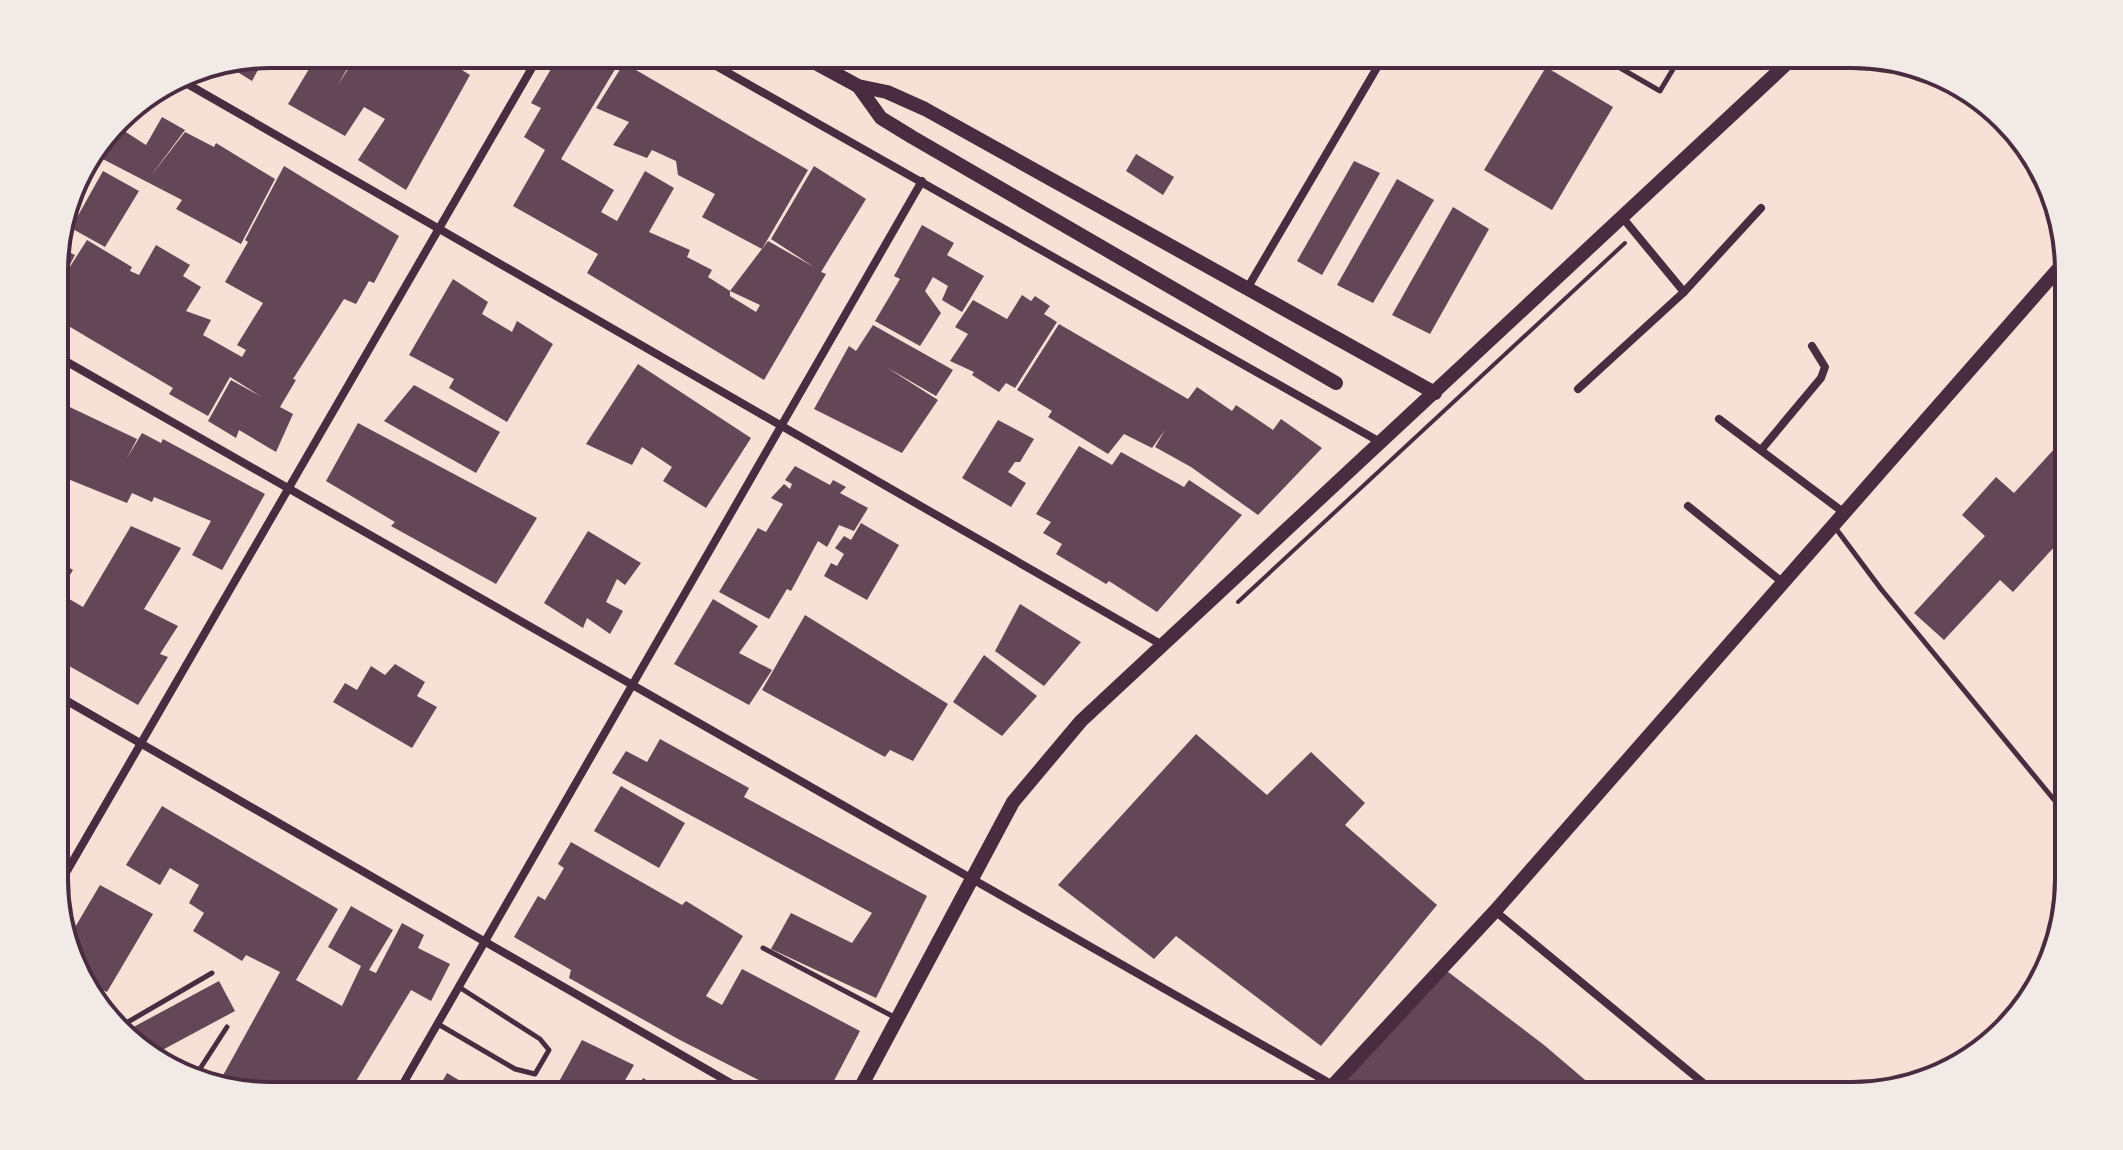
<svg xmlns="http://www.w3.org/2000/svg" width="2123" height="1150" font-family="Quicksand,sans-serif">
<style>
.building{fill:#644757;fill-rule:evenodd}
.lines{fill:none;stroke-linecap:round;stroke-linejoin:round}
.path{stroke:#4a2c40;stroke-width:4}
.service{stroke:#4a2c40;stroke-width:5}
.minor{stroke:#4a2c40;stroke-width:8}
.tertiary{stroke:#4a2c40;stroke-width:14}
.secondary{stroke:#4a2c40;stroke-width:14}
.rim{fill:none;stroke:#4a2c40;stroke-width:4}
</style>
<rect width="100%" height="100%" fill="#f7e1d7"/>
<g class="building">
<path d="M318 54H356L337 86 358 54H449L446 60 470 75 406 190 358 160 385 119 364 107 345 136 288 104Z"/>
<path d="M266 55 252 81 223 63H224Z"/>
<path d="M603 55 617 66 561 159 614 190 601 212 617 221 645 171 674 188 649 232 690 250 687 257 712 270 708 277 730 291 768 241 814 267 771 239 814 166 866 199 821 272 826 274 764 380 587 273 598 254 513 206 545 150 524 137 541 108 531 103 554 64ZM730 291 760 305 756 312 730 296Z"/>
<path d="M624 63 808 170 762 249 702 217 715 194 678 175 676 161 652 150 647 158 613 145 629 122 596 108Z"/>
<path d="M1546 67 1613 107 1552 210 1484 170Z"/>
<path d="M162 117 185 130 150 177 185 132 214 147 216 143 275 179 241 244 176 209 182 200 93 154 115 125 146 145Z"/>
<path d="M1136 154 1174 177 1163 195 1126 171Z"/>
<path d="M1354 161 1380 173 1322 275 1297 261Z"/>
<path d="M284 166 399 236 374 283 369 281 356 304 344 299 293 379 296 380 280 407 293 414 276 452 239 430 236 438 208 421 231 380 262 397 230 377 208 416 169 394 173 388 55 318V283L64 288 55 281V256L57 246 75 255 64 276 87 240 132 267 130 271 139 275 156 245 190 265 183 276 201 287 186 311 211 320 203 335 242 357 246 350 237 345 263 303 225 282 248 242 245 240Z"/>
<path d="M103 171 139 191 105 247 71 228Z"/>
<path d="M1397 179 1434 200 1373 303 1337 285Z"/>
<path d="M1453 207 1489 229 1430 334 1392 315Z"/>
<path d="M922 225 954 243 947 255 984 276 962 312 942 300 948 286 933 277 925 291 941 313 920 346 875 321 900 279 894 276Z"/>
<path d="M453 279 488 302 482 314 512 332 517 321 553 344 507 422 449 388 454 379 409 355Z"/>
<path d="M1022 295 1031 301 1035 296 1050 306 1044 314 1057 322 1015 388 1006 383 999 392 972 375 974 372 950 361 968 334 955 327 973 300 1007 319Z"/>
<path d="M1059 324 1188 399 1197 387 1232 411 1236 405 1273 430 1281 419 1322 448 1258 515 1191 467 1155 447 1165 430 1152 448 1124 434 1108 454 1048 417 1052 411 1017 390Z"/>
<path d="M873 325 953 370 936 396 886 367 938 400 902 453 814 409 849 346 856 351Z"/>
<path d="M638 364 751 438 706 508 663 481 672 467 642 447 632 465 586 444Z"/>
<path d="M414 385 500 432 476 473 384 421Z"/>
<path d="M55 400 137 439 127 458 142 433 161 443 163 439 265 494 222 570 192 555 211 521 154 497 152 502 132 493 127 503 63 477 69 467 55 460Z"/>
<path d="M998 420 1034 439 1020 462H1015L1008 472 1026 483 1011 507 962 478Z"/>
<path d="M358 423 537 518 496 584 391 526 395 522 326 481Z"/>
<path d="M2068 434V491L2057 502 2068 512V532L2013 592 2000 580 1944 640 1914 613 1985 536 1962 515 1996 477 2014 493Z"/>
<path d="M1079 446 1112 465 1121 452 1184 487 1189 480 1242 515 1157 612 1109 581 1106 584 1056 554 1062 544 1043 533 1051 522 1036 514Z"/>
<path d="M795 466 830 485 833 480 846 487 840 493 868 508 854 531 839 525 827 547 818 541 791 591 787 589 769 619 719 592 758 528 766 532 783 504 771 498 784 484 790 489 792 484 785 480Z"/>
<path d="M861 523 899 545 867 600 824 576 831 563 837 566 844 554 835 548 844 536 851 540Z"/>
<path d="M131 526 181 548 144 609 178 626 160 654 168 657 138 705 55 658V559L73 570 59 593 83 607Z"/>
<path d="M588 531 641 563 625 585 617 579 606 602 623 611 610 634 587 618 583 628 544 603Z"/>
<path d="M713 599 758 626 739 653 772 670 749 705 674 664Z"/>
<path d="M1020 604 1081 642 1044 686 995 651Z"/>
<path d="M805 615 948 704 913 761 890 750 885 757 762 690Z"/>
<path d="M984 655 1037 696 1002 736 953 702Z"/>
<path d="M395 664 425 682 417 696 437 707 412 748 333 702 345 683 357 690 371 666 385 675Z"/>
<path d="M1196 734 1267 795 1311 752 1365 803 1345 825 1437 905 1321 1046 1176 936 1154 959 1058 885Z"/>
<path d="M660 739 749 788 744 797 927 896 876 998 771 949 791 913 852 943 872 913 612 773 626 751 647 762Z"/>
<path d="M621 786 685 823 659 868 594 831Z"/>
<path d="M162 806 338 909 296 980 342 1006 361 966 328 947 351 906 393 930 369 970 376 973 402 923 424 935 418 948 450 964 431 1001 411 990 347 1096H271L237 1088 221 1079 280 972 246 955 242 961 193 931 204 913 189 903 199 885 170 868 160 885 126 865Z"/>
<path d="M571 842 682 905 686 901 743 936 706 996 722 1005 742 969 860 1031 826 1096H790L678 1039 569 978 571 970 514 937 538 896 545 900 564 868 558 864Z"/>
<path d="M100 885 153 914 107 992 84 982 68 939Z"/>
<path d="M1443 968 1544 1045 1604 1096H1357L1338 1085Z"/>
<path d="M219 981 235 1011 153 1055 126 1031Z"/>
<path d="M582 1040 634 1065 616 1096H551Z"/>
<path d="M447 1073 467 1085 460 1096H434Z"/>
<path d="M643 1078 674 1096H633Z"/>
</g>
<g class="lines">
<path class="path" d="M1238 602 1625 243"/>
<g class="service">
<path d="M1596 54 1660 91 1682 54"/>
<path d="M1834 526 1881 589 2069 818"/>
<path d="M763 948 896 1018"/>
<path d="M438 1024 515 1069 535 1074 549 1050 540 1039 459 987"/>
<path d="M121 1026 212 973"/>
<path d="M194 1078 227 1027"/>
</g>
<g class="minor">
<path d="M695 54 1380 442"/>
<path d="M177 78 1164 646"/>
<path d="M1248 287 1385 54"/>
<path d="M1684 292 1761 208"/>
<path d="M55 355 1352 1096"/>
<path d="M1578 389 1684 292 1622 217"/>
<path d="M1719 419 1843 512"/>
<path d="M1761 450 1821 378 1825 367 1812 346"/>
<path d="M1688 506 1782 582"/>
<path d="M55 694 753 1096"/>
<path d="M56 890 540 54"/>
<path d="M1495 911 1719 1096"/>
<path d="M396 1096 922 181"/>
</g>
<g class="tertiary">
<path d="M799 54 858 86 887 92 925 109 1435 393"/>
<path d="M858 86 881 118 912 137 1336 383"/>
</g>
<g class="secondary">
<path d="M856 1096 1013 802 1081 721 1797 54"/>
<path d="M1323 1096 1495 911 2067 259"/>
</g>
</g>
<path d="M0 0H2123V1150H0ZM271 68H1852A203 203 0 0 1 2055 271V879A203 203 0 0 1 1852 1082H271A203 203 0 0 1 68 879V271A203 203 0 0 1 271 68Z" fill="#f1eae7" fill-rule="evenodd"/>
<path class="rim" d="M271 68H1852A203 203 0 0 1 2055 271V879A203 203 0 0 1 1852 1082H271A203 203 0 0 1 68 879V271A203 203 0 0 1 271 68Z"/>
</svg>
